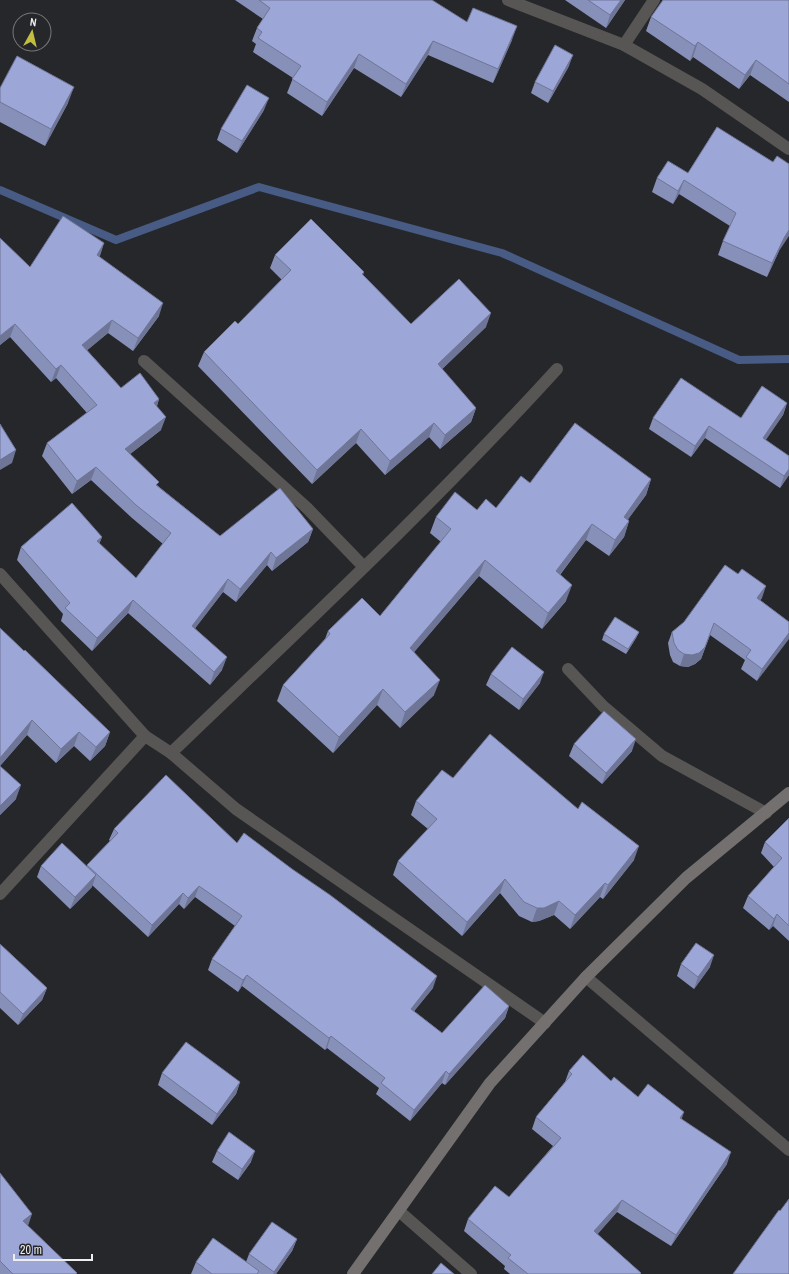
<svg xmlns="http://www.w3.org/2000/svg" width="789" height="1274" font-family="'Archivo Narrow',sans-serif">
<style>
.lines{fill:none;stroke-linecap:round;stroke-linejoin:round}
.stream{stroke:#475b84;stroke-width:8}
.minor{stroke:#585655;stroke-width:12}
.secondary{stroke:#73706f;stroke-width:12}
.wall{fill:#8790b9}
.shaded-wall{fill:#6e7596}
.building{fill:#9da7d7;stroke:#6e7596}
</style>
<rect width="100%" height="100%" fill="#26272a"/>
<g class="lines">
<path class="stream" d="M0 190 116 240 259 187 502 253 739 360 789 359"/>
<g class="minor">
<path d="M508 0 624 45 702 89 789 149"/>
<path d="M624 45 654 0"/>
<path d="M144 361 307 508 364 567"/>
<path d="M0 574 145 736 171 753 236 809 545 1023"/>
<path d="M568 669 603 706 662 756 766 813"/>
<path d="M171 753C302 627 435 503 557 369"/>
<path d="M0 894 145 736"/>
<path d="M586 977 789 1150"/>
<path d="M400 1212 471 1274"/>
</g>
<path class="secondary" d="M353 1274 490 1083 586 977 686 878 789 793"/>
</g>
<g class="wall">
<path d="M235 0H411L512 40 493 83 428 55 401 97 354 68 322 116 287 93 293 78 253 52 256 44 252 41 257 28 263 19Z"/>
<path d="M565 0H625L606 28Z"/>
<path d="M789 0V102L750 75 739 89 693 57 690 61 646 31 651 17Z"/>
<path d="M569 66 548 103 531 93 535 82Z"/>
<path d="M0 88 68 103 45 146 0 122Z"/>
<path d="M264 110 237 153 217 140 221 129Z"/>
<path d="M717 127 779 251 767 277 718 255 723 241 730 226 679 194 673 204 652 192 657 178 688 173Z"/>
<path d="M0 238 30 267 104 243 99 257 159 316 133 351 108 333 87 350 121 388 159 399 157 406 161 430 130 454 158 486 220 536 313 529 308 542 272 571 267 565 236 602 223 592 195 628 222 670 210 685 128 613 92 651 61 621 63 614 17 560 21 547 102 537 99 544 136 578 163 544 132 518 91 480 72 494 42 456 47 443 87 413 56 378 51 382 10 337 0 345Z"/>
<path d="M275 255 364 272 363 275 411 324 486 327 442 369 476 408 471 422 440 449 429 437 385 475 356 443 312 484 198 366 204 352 238 324 282 280 270 268Z"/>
<path d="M787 403 783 415 765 440 789 456V475L780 488 705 438 691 457 649 429 653 418H741Z"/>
<path d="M651 479 646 495 628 519 629 521 624 537 609 556 586 540 560 575 566 601 542 629 479 576 414 652 434 695 400 728 377 705 333 753 277 701 283 685 325 639 328 631 380 616 441 542 430 533 436 517 477 510 496 508 530 483Z"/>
<path d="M762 598 760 600 789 622 757 681 741 669 745 660 710 635 701 659 695 664 688 667 680 666 673 662 670 655 668 643 672 632Z"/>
<path d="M0 628 24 651 110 732 105 746 90 761 74 746 56 763 27 735 0 766 16 799 0 815Z"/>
<path d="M639 632 636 638 626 654 602 640 604 634Z"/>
<path d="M491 674 540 683 519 710 486 685Z"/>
<path d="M574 744 632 751 602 784 569 756Z"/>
<path d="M453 778 634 860 603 899 600 897 570 929 554 915 539 921 532 922 519 916 500 893 462 936 393 875 398 861 428 829 411 815 416 801Z"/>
<path d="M789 818V941L773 926 769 930 743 908 748 896 774 867 761 853 765 842Z"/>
<path d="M114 829 237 843 433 988 414 1011 442 1033 509 1006 505 1018 445 1085 442 1083 410 1121 376 1094 379 1088 327 1048 325 1050 242 986 238 992 208 970 212 959 235 926 195 897 184 909 179 904 148 937 92 885V887L70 909 37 877 41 866 87 867V865L110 841 109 840Z"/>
<path d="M0 944 47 988 42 1000 18 1025 0 1008Z"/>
<path d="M681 964 710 967 694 989 677 976Z"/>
<path d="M569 1071 611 1081 638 1097 682 1119 727 1164 671 1246 617 1212 597 1234 641 1273V1274H510L504 1269 505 1266 464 1231 468 1219 509 1197 553 1146 532 1129 536 1117 565 1082Z"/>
<path d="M162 1073 240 1082 236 1094 212 1125 158 1085Z"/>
<path d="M217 1151 251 1162 238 1180 212 1162Z"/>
<path d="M0 1173 28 1226 77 1273 76 1274H0Z"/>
<path d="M297 1239 292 1251 276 1274H191L196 1262H246L249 1254Z"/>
</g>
<g class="shaded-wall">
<path d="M621 0H625L606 28 610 15Z"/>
<path d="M517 26 512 40 493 83 498 69Z"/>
<path d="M433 41 428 55 401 97 406 84Z"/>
<path d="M698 42 693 57 690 61 695 46Z"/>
<path d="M359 54 354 68 322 116 327 102Z"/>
<path d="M573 55 569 66 548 103 553 91Z"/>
<path d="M756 60 750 75 739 89 745 75Z"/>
<path d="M74 87 68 103 45 146 51 129Z"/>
<path d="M269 98 264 110 237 153 242 141Z"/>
<path d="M684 180 679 194 673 204 678 191Z"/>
<path d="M789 230V236L779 251 767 277 772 263 784 238Z"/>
<path d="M104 243 100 256 92 268 97 255Z"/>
<path d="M163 303 159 316 133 351 138 338Z"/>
<path d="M491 313 486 327 433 378 438 364Z"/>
<path d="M112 320 108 333 78 358 82 345Z"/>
<path d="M15 324 10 337 0 345V336Z"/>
<path d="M61 365 56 378 51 382 56 369Z"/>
<path d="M159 399 155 412 154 403Z"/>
<path d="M787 403 783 415 759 450 763 438Z"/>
<path d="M476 408 471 422 440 449 445 435Z"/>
<path d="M166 417 161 430 120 462 125 449Z"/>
<path d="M434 423 429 437 385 475 390 461Z"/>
<path d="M709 426 705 438 691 457 695 446Z"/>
<path d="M361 429 356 443 312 484 317 470Z"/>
<path d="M16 450 12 463 0 470V460Z"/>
<path d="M96 467 91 480 72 494 77 481Z"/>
<path d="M789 469V475L780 488 784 476Z"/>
<path d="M651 479 646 495 618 533 624 517Z"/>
<path d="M629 521 624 537 609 556 615 540Z"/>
<path d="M592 524 586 540 550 587 556 571Z"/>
<path d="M313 529 308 542 272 571 276 558Z"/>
<path d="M102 537 97 550V541Z"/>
<path d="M271 552 267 565 236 602 240 589Z"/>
<path d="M485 560 479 576 404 664 410 648Z"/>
<path d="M228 579 223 592 187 639 192 626Z"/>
<path d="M572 585 566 601 542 629 548 613Z"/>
<path d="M766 586 762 598 753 610 757 598Z"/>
<path d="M133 600 128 613 92 651 97 638Z"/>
<path d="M714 623 701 659 695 664 688 667 680 666 684 654Z"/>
<path d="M639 632 636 638 626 654 628 649Z"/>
<path d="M789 633V639L757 681 762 669Z"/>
<path d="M227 657 222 670 210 685 214 672Z"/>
<path d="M544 672 540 683 519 710 523 699Z"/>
<path d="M440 680 434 695 400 728 405 712Z"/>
<path d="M383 689 377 705 333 753 339 737Z"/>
<path d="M32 720 27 735 0 766V758Z"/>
<path d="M79 732 74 746 56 763 61 749Z"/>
<path d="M110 732 105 746 90 761 96 747Z"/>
<path d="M636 739 632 751 602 784 606 773Z"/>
<path d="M21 785 16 799 0 815V806Z"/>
<path d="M639 846 634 860 603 899 608 885Z"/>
<path d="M96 875 92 887 70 909 75 897Z"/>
<path d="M505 879 500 893 462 936 467 922Z"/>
<path d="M605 883 600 897 570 929 575 915Z"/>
<path d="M199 886 195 897 184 909 188 898Z"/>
<path d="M183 893 179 904 148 937 152 925Z"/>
<path d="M559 901 554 915 539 921 532 922 537 908Z"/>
<path d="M777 914 773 926 769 930 774 919Z"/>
<path d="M714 955 710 967 694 989 698 977Z"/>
<path d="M247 975 242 986 238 992 243 980Z"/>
<path d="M437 976 433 988 407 1020 411 1009Z"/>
<path d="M47 988 42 1000 18 1025 23 1014Z"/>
<path d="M509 1006 505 1018 445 1085 449 1074Z"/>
<path d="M331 1036 327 1048 325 1050 329 1038Z"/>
<path d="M446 1071 442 1083 410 1121 414 1110Z"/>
<path d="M240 1082 236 1094 212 1125 217 1114Z"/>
<path d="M684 1112 680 1124V1118Z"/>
<path d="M255 1151 251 1162 238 1180 242 1169Z"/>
<path d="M731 1152 727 1164 671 1246 676 1235Z"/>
<path d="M622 1200 617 1212 590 1243 594 1231Z"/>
<path d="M32 1214 28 1226 23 1221Z"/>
<path d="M297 1239 292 1251 276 1274H273L274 1272Z"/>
</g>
<g class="building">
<path d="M259 0H432L467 22 473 8 517 26 498 69 433 41 406 84 359 54 327 102 292 79 301 66 258 38 262 32 257 28 270 8Z"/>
<path d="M588 0H621L610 15Z"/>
<path d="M663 0H789V84L756 60 745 75 698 42 695 46 651 17Z"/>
<path d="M555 45 573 55 553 91 535 82Z"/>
<path d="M17 56 74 87 51 129 0 102V88Z"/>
<path d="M247 85 269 98 242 141 221 129Z"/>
<path d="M717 127 773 162 777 156 789 164V230L784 238 772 263 723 241 736 213 684 180 678 191 657 178 668 161 688 173Z"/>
<path d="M63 216 104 243 97 255 163 303 138 338 112 320 82 345 121 388 140 373 159 399 154 403 166 417 125 449 159 482 156 485 220 536 280 488 313 529 276 558 271 552 240 589 228 579 192 626 227 657 214 672 133 600 97 638 65 608 70 603 21 547 72 503 102 537 97 541 136 578 171 533 136 505 96 467 77 481 47 443 97 405 61 365 56 369 15 324 0 336V238L30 267Z"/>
<path d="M311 219 364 272 362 274 411 324 459 279 491 313 438 364 476 408 445 435 434 423 390 461 361 429 317 470 204 352 235 321 238 324 291 270 275 255Z"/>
<path d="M681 378 741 418 762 386 787 403 763 438 789 456V469L784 476 709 426 695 446 653 418Z"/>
<path d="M575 423 651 479 624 517 629 521 615 540 592 524 556 571 572 585 548 613 485 560 410 648 440 680 405 712 383 689 339 737 283 685 330 634 328 631 362 598 380 616 451 529 436 517 455 492 477 510 486 499 496 508 521 476 530 483Z"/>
<path d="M0 424 16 450 0 460Z"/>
<path d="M725 565 738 574 742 569 766 586 757 598 789 622V633L762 669 746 657 751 650 714 623 705 647 699 653 692 655 684 654 678 650 674 643 672 632 684 622Z"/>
<path d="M615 617 639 632 628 649 604 634Z"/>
<path d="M0 628 24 651 25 650 110 732 96 747 79 732 61 749 32 720 0 758Z"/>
<path d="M512 647 544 672 523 699 491 674Z"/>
<path d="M604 711 636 739 606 773 574 744Z"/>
<path d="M490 734 578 809 582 802 639 846 608 885 605 883 575 915 559 901 544 908H537L524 902 505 879 467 922 398 861 437 819 416 801 442 770 453 778Z"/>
<path d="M0 766 21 785 0 806Z"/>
<path d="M166 775 237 843 244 833 292 869 330 895 437 976 411 1009 442 1033 485 985 509 1006 449 1074 446 1071 414 1110 381 1083 385 1078 331 1036 329 1038 247 975 243 980 212 959 242 916 199 886 188 898 183 893 152 925 87 865 118 833 114 829Z"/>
<path d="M789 818V926L777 914 774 919 748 896 782 858 765 842Z"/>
<path d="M62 843 96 875 75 897 41 866Z"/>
<path d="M696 943 714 955 698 977 681 964Z"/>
<path d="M0 944 47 988 23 1014 0 992Z"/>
<path d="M186 1042 240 1082 217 1114 162 1073Z"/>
<path d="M583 1055 611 1081 614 1077 638 1097 648 1084 684 1112 680 1118 731 1152 676 1235 622 1200 594 1231 641 1273 640 1274H528L508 1258 511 1255 468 1219 495 1186 509 1197 561 1138 536 1117 572 1074 569 1071Z"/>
<path d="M229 1132 255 1151 242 1169 217 1151Z"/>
<path d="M0 1173 32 1214 23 1221 77 1273 76 1274H13L0 1261Z"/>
<path d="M789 1199V1274H733L779 1210 780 1211Z"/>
<path d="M272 1222 297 1239 274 1272 249 1254Z"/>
<path d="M213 1238 259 1271 257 1274H212L196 1262Z"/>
<path d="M441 1263 454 1274H432Z"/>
</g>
<g transform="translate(32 32) rotate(8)"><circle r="19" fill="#26272a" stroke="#767779"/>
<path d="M0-3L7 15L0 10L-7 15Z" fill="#c1be40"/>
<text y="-6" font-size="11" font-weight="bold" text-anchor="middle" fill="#eeeef0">N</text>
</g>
<path d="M14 1254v6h78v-6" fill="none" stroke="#eeeef0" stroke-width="2"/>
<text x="20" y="1254" font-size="12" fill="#eeeef0" stroke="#26272a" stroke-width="3" paint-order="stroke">20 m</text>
</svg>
